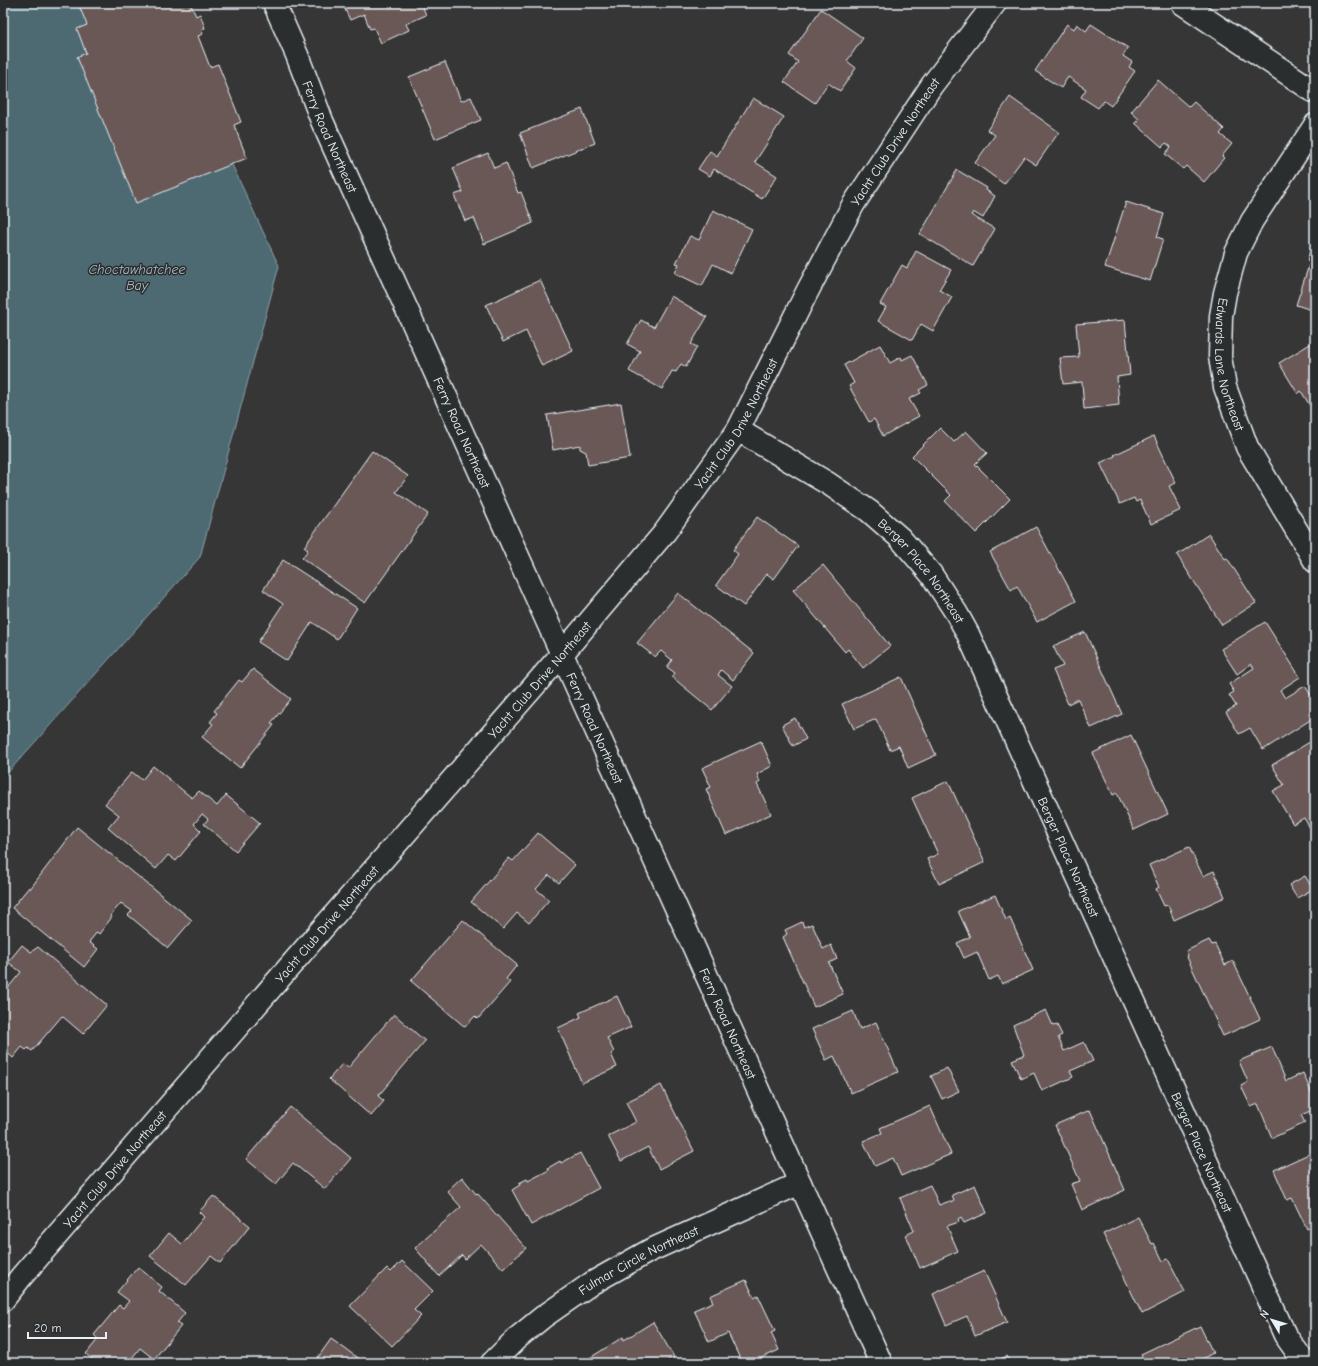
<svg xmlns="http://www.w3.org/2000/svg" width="1318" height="1366" font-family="'Comic Neue',sans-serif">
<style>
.water{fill:#4d6a72;stroke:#8ba0a8}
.building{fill:#6b5857;stroke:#e8f1f8}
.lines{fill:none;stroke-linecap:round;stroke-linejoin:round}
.street-casing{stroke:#e8f1f8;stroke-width:25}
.secondary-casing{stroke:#e8f1f8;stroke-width:25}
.path{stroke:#e8f1f8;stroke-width:2.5;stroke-dasharray:4 3;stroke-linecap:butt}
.street{stroke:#2a2d2e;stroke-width:22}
.secondary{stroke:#2a2d2e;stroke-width:22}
.labels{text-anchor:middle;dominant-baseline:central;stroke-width:3;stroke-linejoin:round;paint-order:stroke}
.street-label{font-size:13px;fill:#e8f1f8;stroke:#2a2d2e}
.water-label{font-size:14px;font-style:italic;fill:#aabbc2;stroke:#2a2d2e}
</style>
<rect width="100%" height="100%" fill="#373636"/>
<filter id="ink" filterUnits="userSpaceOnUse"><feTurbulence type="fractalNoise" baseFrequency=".025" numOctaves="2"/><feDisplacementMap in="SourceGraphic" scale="8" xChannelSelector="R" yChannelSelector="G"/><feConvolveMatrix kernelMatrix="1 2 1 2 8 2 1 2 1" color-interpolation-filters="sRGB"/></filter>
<g filter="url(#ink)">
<path class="water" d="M3 3H157L279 266 200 557 3 778Z"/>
<g class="building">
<path d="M78 3H190L196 16 200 14 205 28 201 30 203 34 198 36 210 67 218 64 241 122 234 125 247 158 136 203 77 57 86 53 77 29 87 25Z"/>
<path d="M342 3H421L426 15 406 24 409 30 381 43 374 28 370 29 364 14 350 20Z"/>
<path d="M821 9 863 38 847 61 856 68 840 91 828 83 815 103 784 82 798 62 789 55Z"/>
<path d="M1067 24 1074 29 1077 24 1086 31 1091 24 1128 48 1123 56 1132 62 1129 67 1135 71 1111 106 1104 101 1098 108 1081 97 1086 89 1068 77 1061 88 1035 71Z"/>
<path d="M445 62 461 101 471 97 481 120 435 139 409 77Z"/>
<path d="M1158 80 1189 107 1194 102 1224 129 1220 134 1232 144 1222 156 1224 158 1204 182 1186 166 1183 169 1165 154 1171 147 1166 143 1162 147 1135 123 1139 119 1131 112Z"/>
<path d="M1010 97 1059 132 1036 165 1024 157 1004 184 975 163 995 135 987 130Z"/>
<path d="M753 98 784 117 755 162 777 176 762 199 714 169 710 176 698 169 710 151 717 156Z"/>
<path d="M582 109 595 143 533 168 520 133Z"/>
<path d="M488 153 494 168 506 163 518 193 521 192 533 223 484 244 474 218 465 221 454 195 463 192 453 168Z"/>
<path d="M957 170 987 188 986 190 995 196 983 218 973 212 971 215 995 229 973 266 920 234Z"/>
<path d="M1126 202 1164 214 1157 237 1163 239 1150 281 1105 267Z"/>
<path d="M713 210 752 229 731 273 713 264 702 286 675 273 679 264 676 263 690 236 699 240Z"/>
<path d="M1315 234V311L1296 305 1310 262 1307 261Z"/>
<path d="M916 251 951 270 939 290 952 297 933 331 921 324 912 340 878 321 886 307 880 304 902 265 907 268Z"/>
<path d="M540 280 573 351 542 366 526 331 503 342 486 305Z"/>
<path d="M671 296 707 317 691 344 697 347 686 367 681 364 676 372 672 371 662 389 629 371 640 351 627 344 641 320 654 327Z"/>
<path d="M1125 320 1130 375 1117 377 1119 405 1084 409 1082 382 1063 384 1060 358 1079 357 1076 324Z"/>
<path d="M1315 341V414L1301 391 1298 394 1279 363Z"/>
<path d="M880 345 890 363 901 357 902 360 912 355 928 385 919 390 921 393 909 399 919 416 883 436 874 419 869 422 849 386 854 383 844 365Z"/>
<path d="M621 403 630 458 588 465 586 452 580 449V445L553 450 547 415Z"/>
<path d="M940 428 954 442 966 431 987 453 975 464 1010 499 976 533 945 501 951 495 912 456Z"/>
<path d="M1154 436 1176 483 1169 486 1181 510 1151 524 1140 500 1136 502 1134 498 1120 504 1100 463 1115 456 1114 455Z"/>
<path d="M372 451 408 476 396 492 428 514 365 603 302 558 308 550 304 547Z"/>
<path d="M757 517 798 546 774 579 767 574 744 606 716 585 738 554 733 550Z"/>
<path d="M1036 527 1076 601 1037 622 1017 586 1011 590 990 552Z"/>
<path d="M1209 534 1225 559 1227 558 1256 603 1222 625 1177 555Z"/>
<path d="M283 560 357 608 337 639 312 622 287 661 258 642 283 604 263 590Z"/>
<path d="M823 565 890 646 863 668 848 649 845 652 793 590Z"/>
<path d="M678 593 754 653 733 680 721 670 718 675 732 686 712 710 672 677 675 673 667 667 672 660 661 651 655 657 637 643Z"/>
<path d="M1265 622 1300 677 1280 690 1285 698 1305 686 1315 701V717L1263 750 1250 728 1239 734 1226 712 1236 706 1229 695 1234 692 1229 684 1254 668 1251 664 1237 674 1221 649Z"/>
<path d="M1085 632 1122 714 1091 728 1078 699 1068 704 1053 670 1063 666 1053 646Z"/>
<path d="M253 669 291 699 271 723 274 725 240 768 202 737 213 724 210 722 217 713 214 711 239 680 242 682Z"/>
<path d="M901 677 936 755 908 768 899 746 890 750 876 719 854 729 842 704Z"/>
<path d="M795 718 806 739 793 746 782 725Z"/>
<path d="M1131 735 1168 814 1134 830 1117 793 1113 795 1093 753Z"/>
<path d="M1313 740 1315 744V836L1304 818 1293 824 1273 791 1284 785 1272 765Z"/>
<path d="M761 741 772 766 757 774 760 782 757 784 771 814 726 835 706 789 711 787 702 768Z"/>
<path d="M153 766 192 798 199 791 217 806 226 795 260 823 236 851 204 824 208 819 202 814 194 824 201 831 176 861 168 855 156 869 108 828 119 815 105 804 132 772 142 780Z"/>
<path d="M948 781 985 862 939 884 927 859 938 854 912 798Z"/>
<path d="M77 827 192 920 168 948 128 915 132 911 121 903 110 916 112 917 99 934 97 932 89 942 98 949 84 967 12 908 29 887 30 889Z"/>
<path d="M538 833 575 865 559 883 549 875 536 889 549 900 529 923 517 913 503 929 471 902 509 858 513 861Z"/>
<path d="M1189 847 1203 876 1214 871 1225 897 1174 920 1168 905 1164 906 1156 889 1159 887 1149 865Z"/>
<path d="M1305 876 1313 889 1297 898 1289 885Z"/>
<path d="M995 895 1006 920 1010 918 1033 970 1002 984 998 976 989 980 977 952 964 958 957 943 970 937 958 911Z"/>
<path d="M463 920 517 965 506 979 510 982 478 1019 475 1016 465 1027 411 981Z"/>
<path d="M802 922 804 927 812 924 823 949 831 945 837 959 829 963 843 994 814 1007 783 937 787 934 785 930Z"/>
<path d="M1209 940 1212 945 1215 944 1225 965 1233 961 1260 1019 1223 1036 1187 957 1188 956 1186 951Z"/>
<path d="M22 945 31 952 38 947 107 1005 83 1034 62 1016 32 1051 28 1048 26 1050 22 1047 13 1058 3 1049V994L21 972 8 962Z"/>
<path d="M617 996 631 1027 607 1038 614 1052 611 1054 617 1067 582 1083 558 1028 581 1017 579 1013Z"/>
<path d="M1046 1010 1053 1026 1057 1025 1062 1035 1058 1037 1064 1051 1084 1042 1093 1061 1070 1071 1073 1077 1042 1091 1034 1073 1021 1079 1012 1060 1024 1055 1013 1025Z"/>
<path d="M853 1011 860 1029 876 1022 898 1072 851 1093 834 1056 826 1060 812 1029Z"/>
<path d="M394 1014 425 1041 378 1096 384 1101 371 1116 329 1079 343 1063 348 1068Z"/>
<path d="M1272 1047 1286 1081 1303 1073 1315 1101V1109L1301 1115 1305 1123 1272 1138 1258 1104 1251 1107 1241 1086 1248 1082 1239 1061Z"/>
<path d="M947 1068 959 1091 942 1099 931 1076Z"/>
<path d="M661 1085 694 1151 659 1169 648 1147 621 1161 608 1136 636 1122 626 1102Z"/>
<path d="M930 1106 951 1154 901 1176 893 1158 875 1166 863 1141 882 1133 880 1128Z"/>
<path d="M290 1107 351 1158 325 1189 293 1163 276 1184 246 1159Z"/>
<path d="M1090 1110 1125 1190 1082 1210 1071 1184 1080 1181 1055 1125Z"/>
<path d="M1315 1151V1225L1307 1229 1292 1198 1287 1200 1274 1170Z"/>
<path d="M580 1153 599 1188 531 1225 512 1190 520 1185 519 1183 527 1179 528 1181 549 1170 548 1168 560 1161 561 1163Z"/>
<path d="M462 1177 476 1194 477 1193 526 1248 503 1269 481 1244 465 1259 462 1255 439 1276 415 1248 461 1207 447 1191Z"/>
<path d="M930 1185 939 1205 950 1201 951 1203 954 1201 952 1195 975 1185 987 1213 964 1223 961 1217 958 1219 959 1222 947 1226 958 1251 920 1268 906 1235 914 1231 900 1198Z"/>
<path d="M213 1196 250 1226 220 1263 211 1256 186 1285 150 1256 169 1233 182 1244 204 1217 199 1212Z"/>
<path d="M1138 1217 1152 1244 1154 1243 1163 1261 1168 1259 1185 1292 1142 1314 1103 1234Z"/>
<path d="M402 1261 433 1291 414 1310 421 1316 392 1346 350 1306 387 1268 391 1272Z"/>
<path d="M138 1267 162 1287 159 1291 185 1313 177 1323 181 1326 154 1359 140 1348 128 1363H97L86 1354 98 1339 94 1335 119 1305 123 1308 129 1301 117 1292Z"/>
<path d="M984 1271 1007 1322 975 1336 967 1316 946 1325 933 1294Z"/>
<path d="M746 1280 754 1297 758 1295 775 1331 771 1333 779 1350 751 1363H742L728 1333 709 1342 694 1310 713 1302 710 1296Z"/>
<path d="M653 1322 674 1357 663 1363H586L585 1361 623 1337 624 1340Z"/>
<path d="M1200 1326 1213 1353 1194 1363H1145L1141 1354Z"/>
<path d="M331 1339 361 1360 358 1363H314Z"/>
<path d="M1007 1356 1010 1363H992Z"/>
</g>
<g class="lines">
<g class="street-casing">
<g id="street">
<path id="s1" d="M274 3 297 55 322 121 881 1363"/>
<path d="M1182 3 1315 92"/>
<path id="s2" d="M1315 125 1252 221 1236 253 1225 293 1221 316 1220 357 1225 387 1247 447 1315 561"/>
<path id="s3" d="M738 430 829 484 869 511 900 538 931 574 957 614 968 634 1285 1335 1305 1363"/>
<path id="s4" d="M492 1363 516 1339 543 1317 592 1283 649 1251 800 1183"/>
</g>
</g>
<g class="secondary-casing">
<g id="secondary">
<path id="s5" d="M3 1300 21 1277 329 921 562 654 665 532 738 430 807 292 853 205 932 85 995 3"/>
</g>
</g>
<path class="path" d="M3 1334 11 1323"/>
<use href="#street" class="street"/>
<use href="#secondary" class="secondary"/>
</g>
</g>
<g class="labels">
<g class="street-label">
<text stroke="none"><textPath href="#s1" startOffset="145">Ferry Road Northeast</textPath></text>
<text stroke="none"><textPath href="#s5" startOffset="1468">Yacht Club Drive Northeast</textPath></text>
<text stroke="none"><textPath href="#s2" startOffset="265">Edwards Lane Northeast</textPath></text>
<text stroke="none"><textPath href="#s5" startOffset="1144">Yacht Club Drive Northeast</textPath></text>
<text stroke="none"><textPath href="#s1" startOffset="469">Ferry Road Northeast</textPath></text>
<text stroke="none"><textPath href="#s3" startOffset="234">Berger Place Northeast</textPath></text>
<text stroke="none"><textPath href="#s5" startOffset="820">Yacht Club Drive Northeast</textPath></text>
<text stroke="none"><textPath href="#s1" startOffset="793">Ferry Road Northeast</textPath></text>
<text stroke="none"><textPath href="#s3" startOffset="558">Berger Place Northeast</textPath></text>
<text stroke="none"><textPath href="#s5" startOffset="496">Yacht Club Drive Northeast</textPath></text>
<text stroke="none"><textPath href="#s1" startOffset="1117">Ferry Road Northeast</textPath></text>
<text stroke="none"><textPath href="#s3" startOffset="882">Berger Place Northeast</textPath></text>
<text stroke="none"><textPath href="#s5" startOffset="172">Yacht Club Drive Northeast</textPath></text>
<text stroke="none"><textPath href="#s4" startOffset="180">Fulmar Circle Northeast</textPath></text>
</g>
<g class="water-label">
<text x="137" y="269">Choctawhatchee<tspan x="137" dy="16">Bay</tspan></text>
</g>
</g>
<rect width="1318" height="1366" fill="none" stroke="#2a2d2e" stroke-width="16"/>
<rect x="8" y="8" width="1302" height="1350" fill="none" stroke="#e8f1f8" stroke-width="1.5" filter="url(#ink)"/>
<g transform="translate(1272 1320) rotate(308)" stroke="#2a2d2e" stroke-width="3" paint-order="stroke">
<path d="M0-3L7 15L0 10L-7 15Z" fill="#e8f1f8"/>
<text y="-6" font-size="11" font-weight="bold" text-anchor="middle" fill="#e8f1f8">N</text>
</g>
<path d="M28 1332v6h78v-6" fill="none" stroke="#e8f1f8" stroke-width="2"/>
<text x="34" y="1332" font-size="12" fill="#e8f1f8" stroke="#2a2d2e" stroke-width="3" paint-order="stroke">20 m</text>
</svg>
